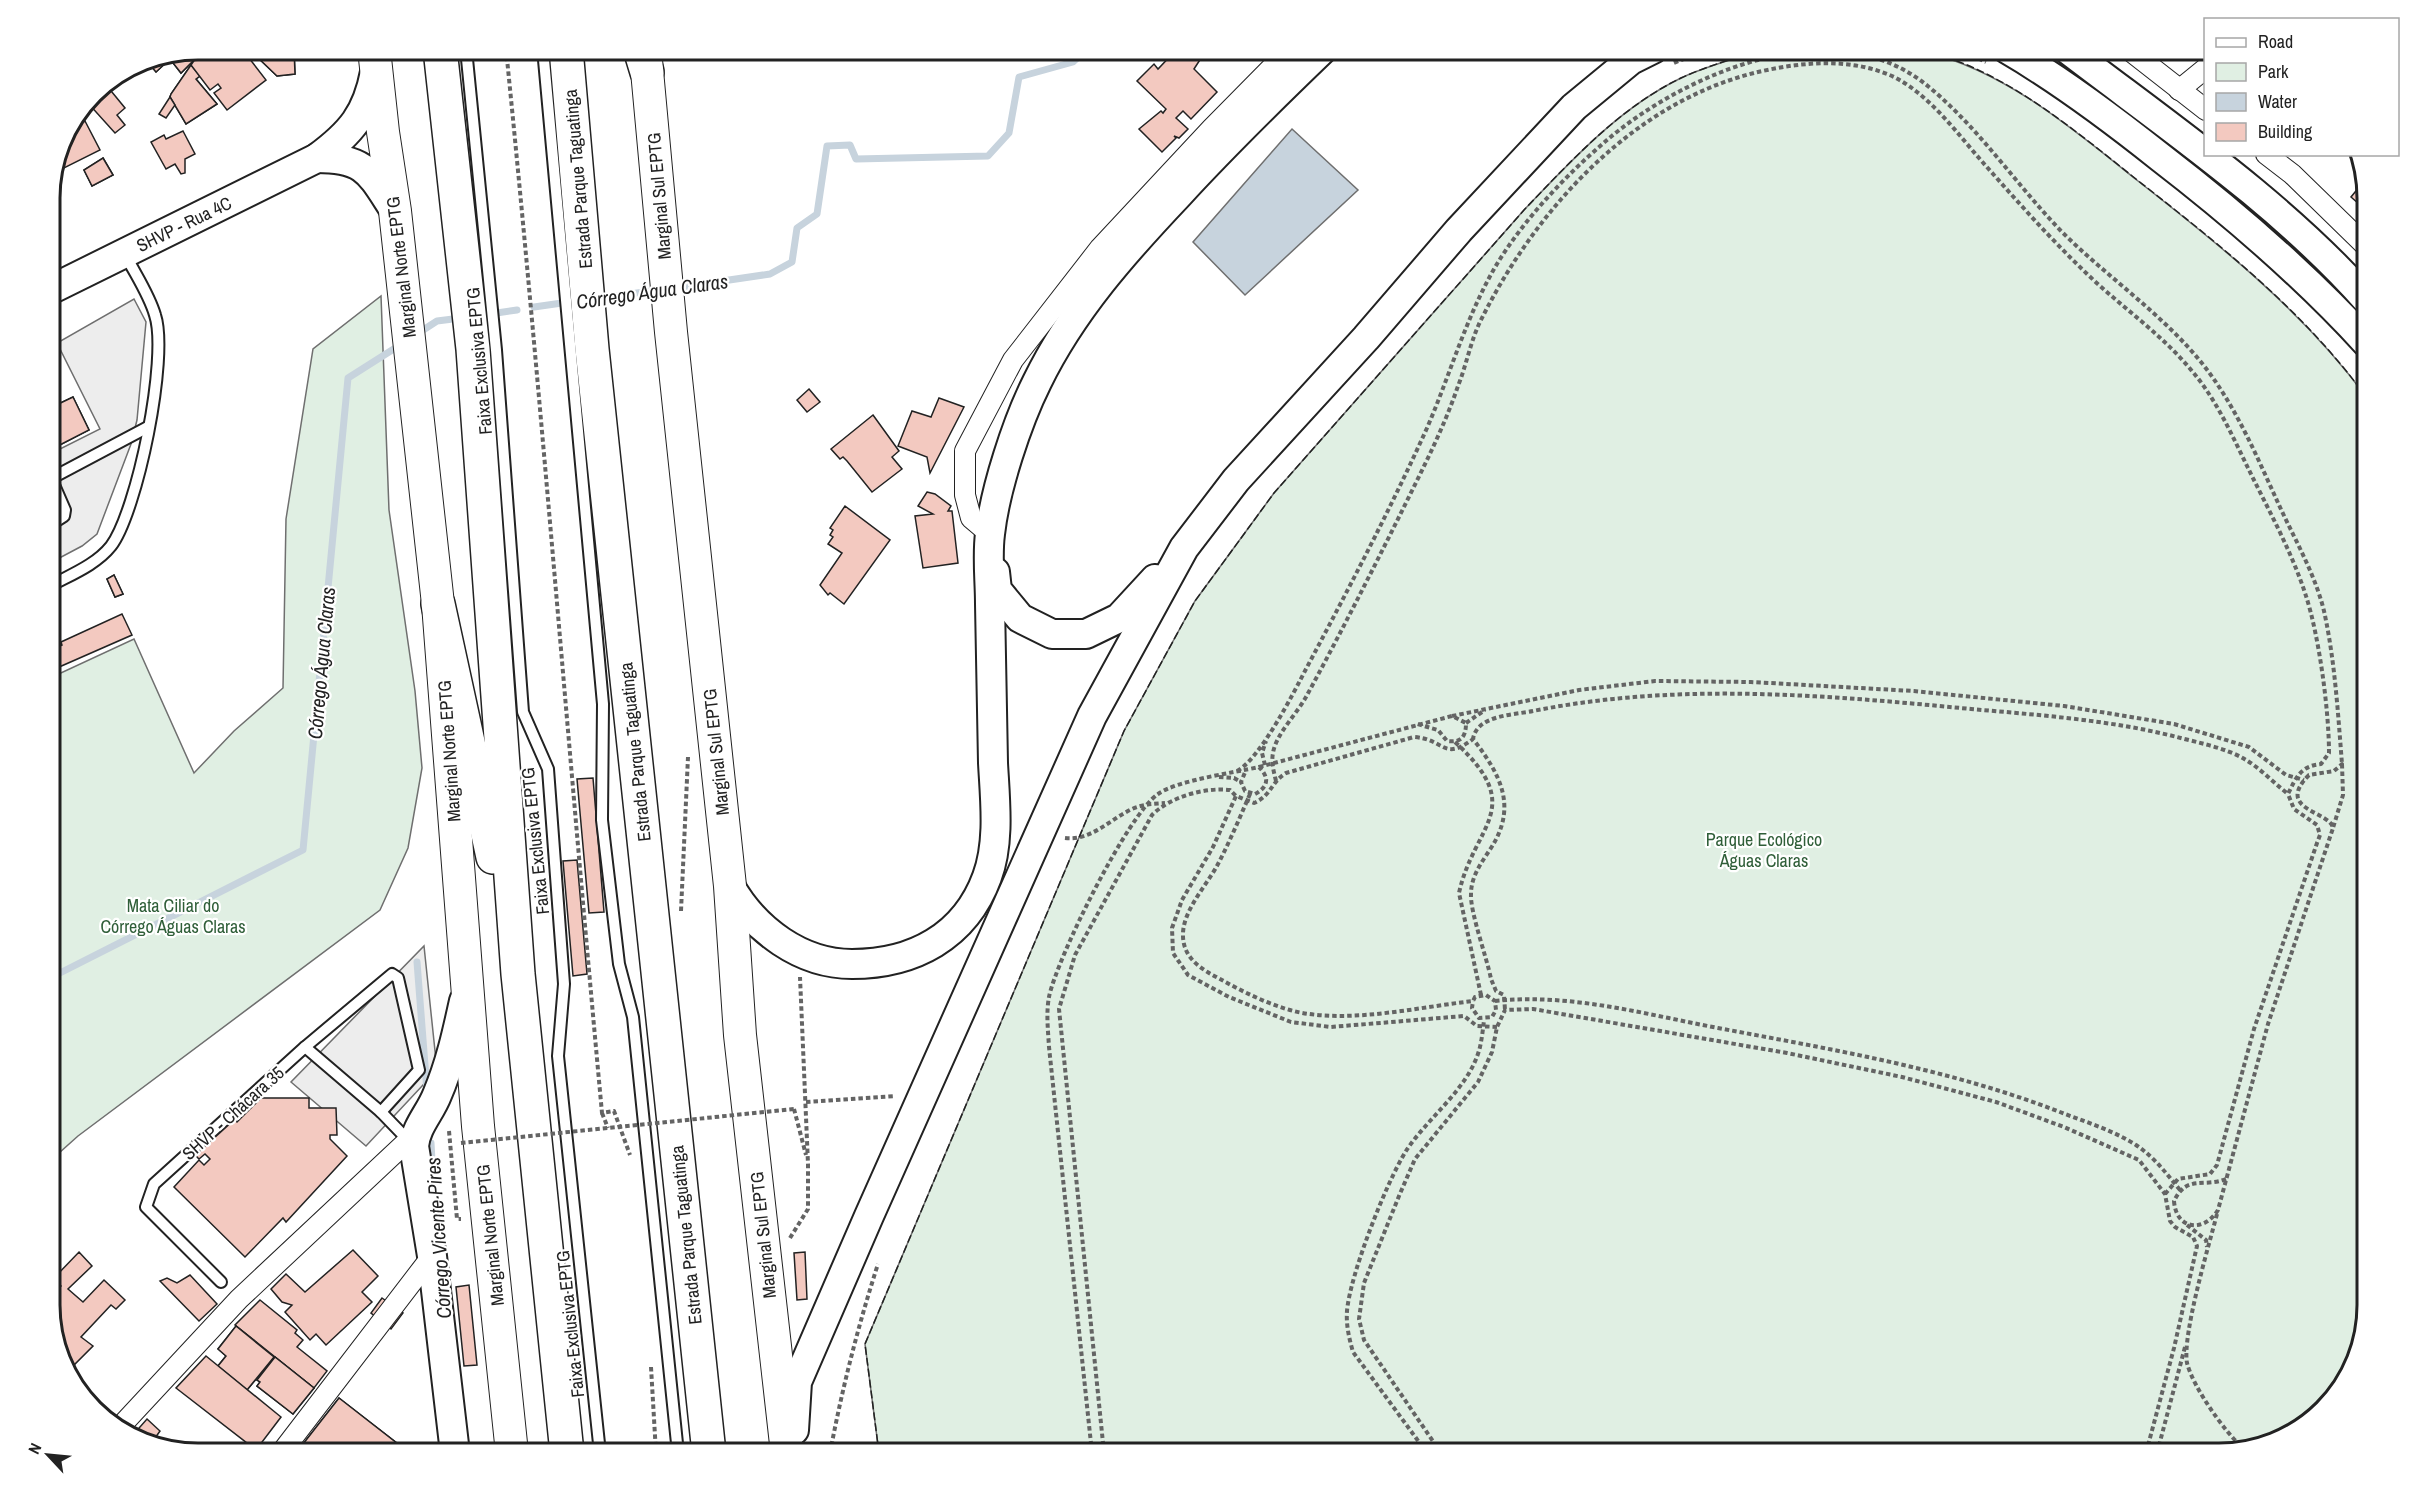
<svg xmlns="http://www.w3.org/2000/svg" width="2417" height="1503" font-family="'Archivo Narrow',sans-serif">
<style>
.green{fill:#e0efe3;stroke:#6f6f6f;stroke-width:1.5}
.parking{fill:#ededed;stroke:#6f6f6f;stroke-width:1.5}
.water{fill:#c7d3dd;stroke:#6f6f6f;stroke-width:1.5}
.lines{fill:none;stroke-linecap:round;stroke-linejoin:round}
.stream{stroke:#c7d3dd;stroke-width:7}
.building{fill:#f3c9c0;stroke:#222;stroke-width:1.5}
.lane-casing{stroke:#222;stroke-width:14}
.street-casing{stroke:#222;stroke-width:22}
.secondary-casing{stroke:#222;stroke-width:32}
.primary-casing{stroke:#222;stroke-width:34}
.highway-casing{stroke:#222;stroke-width:36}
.path{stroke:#646464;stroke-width:4;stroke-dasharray:4.5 3;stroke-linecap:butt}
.lane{stroke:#fff;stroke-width:10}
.street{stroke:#fff;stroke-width:20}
.secondary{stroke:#fff;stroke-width:28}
.primary{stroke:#fff;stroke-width:32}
.highway{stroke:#fff;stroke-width:33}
.path-bridge{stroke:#646464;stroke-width:4;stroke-dasharray:4.5 3;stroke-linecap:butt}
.fence{stroke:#222;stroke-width:1.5;stroke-dasharray:8 3;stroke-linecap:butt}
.labels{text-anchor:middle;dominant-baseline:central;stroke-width:4.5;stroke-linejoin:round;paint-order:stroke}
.street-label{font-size:18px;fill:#222;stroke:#fff}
.park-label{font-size:18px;fill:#2f5e38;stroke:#fff}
.water-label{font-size:20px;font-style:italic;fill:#222;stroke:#fff}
.rim{fill:none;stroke:#222;stroke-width:3}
</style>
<rect width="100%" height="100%" fill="#fff"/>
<g class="green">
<path d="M1763 50C1800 49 1836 49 1872 49 1890 49 1909 47 1926 52 2007 72 2074 130 2138 181 2221 246 2304 312 2367 398V1305L2347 1379 2293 1434 2219 1453H879L865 1344 1124 731 1195 601 1274 493 1524 210C1571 161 1619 108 1681 78 1707 66 1736 58 1763 50Z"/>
<path d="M381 296 389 510 415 691 422 768 408 848 380 910 78 1136 50 1161V678L134 639 194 773 234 731 283 688 286 519 313 349Z"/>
</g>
<g class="parking">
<path d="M134 299 146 322 137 420 131 444 97 534 82 546 50 563V454L100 429 57 343Z"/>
<path d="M424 946 437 1070 366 1146 291 1082Z"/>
</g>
<path class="water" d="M1292 129 1358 190 1245 295 1193 242Z"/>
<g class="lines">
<g class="stream">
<path d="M675 288 770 274 792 262 797 228 817 214 827 146 850 145 856 159 988 156 1009 133 1019 77 1073 62 1087 49"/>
<path d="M595 299 658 290"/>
<path d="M534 307 569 302"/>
<path d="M490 314 517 310"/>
<path d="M417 334 437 321 461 318"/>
<path d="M417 962 427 1091"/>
<path d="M50 978 303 850 348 378 400 345"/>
<path d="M431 1143 433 1179"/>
</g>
</g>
<g class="building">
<path d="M202 49 191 65 200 76 196 79 217 104 186 124 170 97 171 94Z"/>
<path d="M202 49 191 65 200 76 196 79 217 104 186 124 170 97 171 94Z"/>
<path d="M202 49H242L266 80 227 110 214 93 221 88 218 84 210 90 191 65Z"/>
<path d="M258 49H294L295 74 277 76 254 54Z"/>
<path d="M258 49H294L295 74 277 76 254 54Z"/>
<path d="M1177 49H1207L1194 69 1217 92 1191 119 1183 111 1176 118 1188 129 1179 138 1174 136 1176 138 1162 152 1139 129 1161 111 1163 113 1166 109 1137 81 1154 64 1158 69Z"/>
<path d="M185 52 193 61 181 73 170 59 156 72 146 60Z"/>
<path d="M185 52 193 61 181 73 170 59 156 72 146 60Z"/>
<path d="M107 86 125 108 117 115 125 125 115 133 87 102 93 93 96 91 98 93Z"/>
<path d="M170 97 175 105 166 118 159 114Z"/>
<path d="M85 121 100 150 54 173 61 141 69 129Z"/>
<path d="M183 131 195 154 185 159V173L181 174 175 164 166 169 151 142 164 135 166 139Z"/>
<path d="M103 158 113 175 92 186 84 170Z"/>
<path d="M103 158 113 175 92 186 84 170Z"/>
<path d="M2365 180 2367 189V211L2351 197Z"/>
<path d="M809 389 820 402 807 412 797 400Z"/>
<path d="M73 397 89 430 50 450V408Z"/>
<path d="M73 397 89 430 50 450V408Z"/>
<path d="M939 398 964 407 930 473 927 457 898 446 912 411 931 417Z"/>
<path d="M873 415 899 451 892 457 902 469 872 492 847 461 843 457 840 459 831 449Z"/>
<path d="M927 492 935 494 951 506 948 511H952L958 563 923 568 915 516 933 514 918 506Z"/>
<path d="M845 506 890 540 844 604 830 593 828 595 820 585 842 553 828 544 833 537 830 535 833 530 830 528Z"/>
<path d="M114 575 123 594 115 597 107 579Z"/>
<path d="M114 575 123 594 115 597 107 579Z"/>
<path d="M122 614 132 635 50 671V642L53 649 62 645 61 642Z"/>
<path d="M593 778 604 912 589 913 577 779Z"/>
<path d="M577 860 587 974 573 976 563 861Z"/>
<path d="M261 1098H309V1108H336L337 1135H330V1139L347 1156 286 1222 283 1218 245 1257 174 1187 199 1160 204 1165 210 1159 205 1154 199 1159 193 1153 230 1115 237 1122Z"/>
<path d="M353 1250 378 1276 362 1292 372 1302 326 1345 316 1334 310 1340 285 1312 292 1305 282 1302 271 1289 286 1274 305 1292Z"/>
<path d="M79 1252 92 1266 68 1289 83 1302 104 1280 125 1300 116 1309 111 1305 81 1337 93 1346 67 1372 50 1314V1298L61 1286 54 1278Z"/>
<path d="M805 1252 807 1299 797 1300 794 1253Z"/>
<path d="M190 1275 217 1304 199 1321 160 1281 167 1278 177 1283Z"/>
<path d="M469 1285 477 1365 464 1366 456 1287Z"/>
<path d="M382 1298 403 1313 391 1329 371 1313Z"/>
<path d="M260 1300 297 1330 295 1333 303 1340 297 1347 327 1371 314 1388 235 1325Z"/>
<path d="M236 1326 274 1357 247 1390 218 1366 226 1356 218 1349Z"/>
<path d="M236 1326 274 1357 247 1390 218 1366 226 1356 218 1349Z"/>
<path d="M206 1356 281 1417 256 1450 176 1388Z"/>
<path d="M275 1357 314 1388 293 1414 257 1386 260 1382 257 1380Z"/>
<path d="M275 1357 314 1388 293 1414 257 1386 260 1382 257 1380Z"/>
<path d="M339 1398 398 1444 400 1453H296Z"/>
<path d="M339 1398 398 1444 400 1453H296Z"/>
<path d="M147 1419 160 1431 153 1441 132 1436Z"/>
</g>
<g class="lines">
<g class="lane-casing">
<g id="lane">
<path d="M466 49 496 350 523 712 548 769 564 984 558 1056 600 1453"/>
<path d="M543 49 603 704 602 820 619 964 633 1017 678 1453"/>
<path d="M50 479 148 427"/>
<path d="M50 525 64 516 65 510 51 478"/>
<path d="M50 586C70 575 96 565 111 546 137 512 169 357 155 315 149 294 135 274 125 254"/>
<path d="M305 1047 392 974 398 978 419 1070 381 1112"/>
<path d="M221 1282 146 1207 154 1184 305 1047 381 1112 408 1140"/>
</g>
</g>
<g class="street-casing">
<g id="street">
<path d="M2128 49 2206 110"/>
<path d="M2179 90 2206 68"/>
<path d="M2266 154 2292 174 2367 247"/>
<path d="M990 534 971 518 965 495V451L1013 360 1100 248 1211 129 1290 49"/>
<path d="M119 1428 239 1299 415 1134"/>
<path d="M281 1453 432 1256"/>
</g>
</g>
<g class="secondary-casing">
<g id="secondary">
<path d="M2007 49C2062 81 2111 118 2160 157 2234 214 2304 274 2367 343"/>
<path d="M2067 49C2169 127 2282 204 2367 300"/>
<path d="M317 158C366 158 370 173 395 211"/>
<path d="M50 290 317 158C351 133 367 114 375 72"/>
<path d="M995 572 997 590 1020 618 1052 634H1086L1119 618 1155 579"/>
<path d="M730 886C755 930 801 964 852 964 913 964 965 937 987 877 1000 842 995 800 993 763 992 710 991 657 990 604 990 581 987 556 990 534 995 489 1017 422 1037 382 1072 310 1125 251 1179 194 1225 144 1273 97 1323 49"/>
<path d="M794 1430 797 1382 869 1216 1092 716 1184 548 1236 480 1366 338 1459 230 1574 107 1631 60 1653 49"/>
<path d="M455 1453 432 1256 414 1146C416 1126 430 1113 437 1095 450 1065 457 1033 464 1001"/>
</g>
</g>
<g class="primary-casing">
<g id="primary">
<path d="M374 49 383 132 395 211 438 604 478 1126 512 1453"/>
<path d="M645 49 671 332 730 886 740 1035 787 1453"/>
</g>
</g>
<g class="highway-casing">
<g id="highway">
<path d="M440 49 473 349 518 974 567 1453"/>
<path d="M566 49 592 349 709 1453"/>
<path d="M640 49 647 72"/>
<path d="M438 604 493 857"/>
</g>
</g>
<g class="path">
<path d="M506 49C542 404 569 759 602 1113L614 1111 630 1155"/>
<path d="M1958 49 1986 62"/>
<path d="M1674 63 1707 49"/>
<path d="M1452 716 1579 690 1655 681 1751 682 1914 691 2064 706 2174 724 2249 747 2286 775 2304 780"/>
<path d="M1466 723 1485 710"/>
<path d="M1455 742C1528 809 1474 824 1459 893L1481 995"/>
<path d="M2342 764 2343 795 2333 828C2330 811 2274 810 2309 775L2334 771Z"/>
<path d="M1265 765 1262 753 1266 741"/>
<path d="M1259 767 1452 716 1466 723C1466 737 1461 743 1447 741L1438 730 1417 724"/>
<path d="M1237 771C1260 759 1293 694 1306 669 1348 590 1390 510 1427 428 1450 375 1465 320 1494 269 1522 221 1565 176 1607 140 1686 73 1831 11 1924 83 1976 124 2015 183 2061 231 2106 276 2161 313 2201 362 2235 404 2257 457 2279 505 2295 540 2315 574 2324 611 2335 661 2338 714 2342 764"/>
<path d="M1219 777 1234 778 1241 782"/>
<path d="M1276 781C1274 772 1271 763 1273 753 1276 734 1296 715 1306 697 1337 640 1367 581 1396 523 1418 478 1442 433 1458 386 1466 366 1470 344 1479 324 1533 213 1630 104 1754 73 1799 62 1849 57 1892 76 1931 95 1958 135 1986 166 2017 201 2048 236 2082 269 2117 304 2160 332 2192 371 2216 399 2232 435 2248 468 2268 509 2292 552 2306 596 2319 636 2329 710 2329 753L2321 764C2300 766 2296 778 2288 794 2274 783 2261 769 2246 760 2227 748 2199 743 2177 737 2110 720 2039 715 1971 709 1826 695 1677 682 1533 711 1513 715 1477 715 1473 739"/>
<path d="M1250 794C1240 817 1230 841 1218 864 1207 885 1184 909 1183 933 1182 958 1201 969 1220 979 1247 994 1279 1010 1309 1014 1362 1021 1420 1007 1473 1001L1475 997 1486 995 1495 1001 1496 1010 1492 1017 1479 1018 1472 1008 1473 1001"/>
<path d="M1065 838C1091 841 1109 820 1132 809 1143 804 1153 804 1165 803"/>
<path d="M681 911 688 757"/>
<path d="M1495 1001C1570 993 1644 1014 1718 1028 1835 1050 1954 1070 2065 1114 2089 1123 2114 1131 2136 1145 2154 1157 2166 1173 2180 1190"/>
<path d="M1497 1027 1477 1026 1464 1016 1331 1027 1291 1022 1229 997 1188 975 1173 953 1172 928 1182 900 1213 847 1236 796 1254 803C1272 795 1271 782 1286 773L1414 737C1445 739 1443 762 1473 739 1500 774 1518 806 1491 848 1482 862 1471 876 1471 894 1470 912 1487 958 1491 979L1496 991 1504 995 1505 1010"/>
<path d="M806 1102 895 1096"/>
<path d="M794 1109 806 1155"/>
<path d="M602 1113 608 1128"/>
<path d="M449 1131 457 1219H461"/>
<path d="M2226 1179C2204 1188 2187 1174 2174 1201 2176 1230 2204 1233 2218 1210L2268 1024 2333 828"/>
<path d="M2165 1194 2178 1179 2210 1174 2217 1165 2254 1029 2317 843 2320 835 2317 825 2294 809 2288 794"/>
<path d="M2217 1214C2209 1245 2182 1335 2187 1363 2193 1387 2224 1431 2242 1447"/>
<path d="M2187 1225 2206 1240 2207 1247"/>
<path d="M790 1238 808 1209V1164L800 977"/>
<path d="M651 1367 656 1453"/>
<path d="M830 1453C842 1389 858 1326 878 1264"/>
<path d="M1092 1453 1049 1047C1048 1030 1046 1013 1049 997 1057 958 1128 814 1158 794 1178 780 1233 773 1259 767 1270 778 1268 787 1255 794L1245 791 1241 782 1246 770"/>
<path d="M1104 1453 1059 1009 1075 955 1152 815C1170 797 1205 787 1230 790L1236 796"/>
<path d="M1427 1453 1353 1352C1349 1338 1346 1325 1347 1311 1350 1275 1386 1183 1406 1151 1428 1117 1470 1088 1480 1047 1482 1038 1483 1029 1484 1020"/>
<path d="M1441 1453 1364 1340 1359 1319 1364 1283 1399 1196 1415 1159 1478 1082 1492 1052 1497 1027 1505 1010 1533 1009 1787 1053 1902 1077 1996 1102 2064 1127 2139 1160 2165 1194 2170 1221 2175 1227 2193 1237 2197 1246 2174 1348 2146 1453"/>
<path d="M2157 1453 2185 1347"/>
</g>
<use href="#lane" class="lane"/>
<use href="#street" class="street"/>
<use href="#secondary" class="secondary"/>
<use href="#primary" class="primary"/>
<use href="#highway" class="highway"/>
<path class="path-bridge" d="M461 1143 794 1109"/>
<g class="fence">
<path d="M1914 49C1996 63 2073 129 2136 179 2220 245 2304 311 2367 398"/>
<path d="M879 1453 865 1344 1124 731 1195 601 1274 493 1524 210C1571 161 1619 108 1681 78 1707 66 1736 58 1763 49"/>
</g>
</g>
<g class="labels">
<g class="street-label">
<text transform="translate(578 179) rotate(-95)">Estrada Parque Taguatinga</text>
<text transform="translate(659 196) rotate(-95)">Marginal Sul EPTG</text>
<text transform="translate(184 224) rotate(-26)">SHVP - Rua 4C</text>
<text transform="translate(401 267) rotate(-97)">Marginal Norte EPTG</text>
<text transform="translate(479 361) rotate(-95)">Faixa Exclusiva EPTG</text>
<text transform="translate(449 751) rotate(-94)">Marginal Norte EPTG</text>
<text transform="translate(635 752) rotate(-96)">Estrada Parque Taguatinga</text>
<text transform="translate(716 752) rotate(-96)">Marginal Sul EPTG</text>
<text transform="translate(535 841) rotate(-96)">Faixa Exclusiva EPTG</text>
<text transform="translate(233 1113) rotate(-42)">SHVP - Chácara 35</text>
<text transform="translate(490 1235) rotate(-96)">Marginal Norte EPTG</text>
<text transform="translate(686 1235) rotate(-96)">Estrada Parque Taguatinga</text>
<text transform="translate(763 1235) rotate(-96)">Marginal Sul EPTG</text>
<text transform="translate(570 1324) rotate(-96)">Faixa Exclusiva EPTG</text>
</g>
<g class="park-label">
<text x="1764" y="839">Parque Ecológico<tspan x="1764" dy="21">Águas Claras</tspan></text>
<text x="173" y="905">Mata Ciliar do<tspan x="173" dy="21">Córrego Águas Claras</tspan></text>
</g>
<g class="water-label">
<text transform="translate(652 291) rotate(-8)">Córrego Água Claras</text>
<text transform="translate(321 663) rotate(-85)">Córrego Água Claras</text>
<text transform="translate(438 1238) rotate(-94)">Córrego Vicente Pires</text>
</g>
</g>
<path d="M0 0H2417V1503H0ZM198 60H2219A138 138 0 0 1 2357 198V1305A138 138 0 0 1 2219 1443H198A138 138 0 0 1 60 1305V198A138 138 0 0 1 198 60Z" fill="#fff" fill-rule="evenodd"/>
<path class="rim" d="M198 60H2219A138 138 0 0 1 2357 198V1305A138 138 0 0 1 2219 1443H198A138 138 0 0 1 60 1305V198A138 138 0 0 1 198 60Z"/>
<rect x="2204" y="18" width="195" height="138" fill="#ffffff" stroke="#a7a7a7" stroke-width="1.5"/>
<rect x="2216" y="38" width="30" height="9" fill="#ffffff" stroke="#a7a7a7" stroke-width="1.5"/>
<text x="2258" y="48" font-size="18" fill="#222222">Road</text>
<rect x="2216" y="63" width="30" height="18" fill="#e0efe3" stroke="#a7a7a7" stroke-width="1.5"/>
<text x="2258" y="78" font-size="18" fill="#222222">Park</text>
<rect x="2216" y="93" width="30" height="18" fill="#c7d3dd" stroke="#a7a7a7" stroke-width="1.5"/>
<text x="2258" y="108" font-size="18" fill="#222222">Water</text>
<rect x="2216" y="123" width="30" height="18" fill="#f3c9c0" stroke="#a7a7a7" stroke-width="1.5"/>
<text x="2258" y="138" font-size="18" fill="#222222">Building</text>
<g transform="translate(48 1455) rotate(296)" stroke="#ffffff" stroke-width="4.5" paint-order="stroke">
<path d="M0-4.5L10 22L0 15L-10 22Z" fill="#222222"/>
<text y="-9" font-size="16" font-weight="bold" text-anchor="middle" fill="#222222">N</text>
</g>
</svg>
